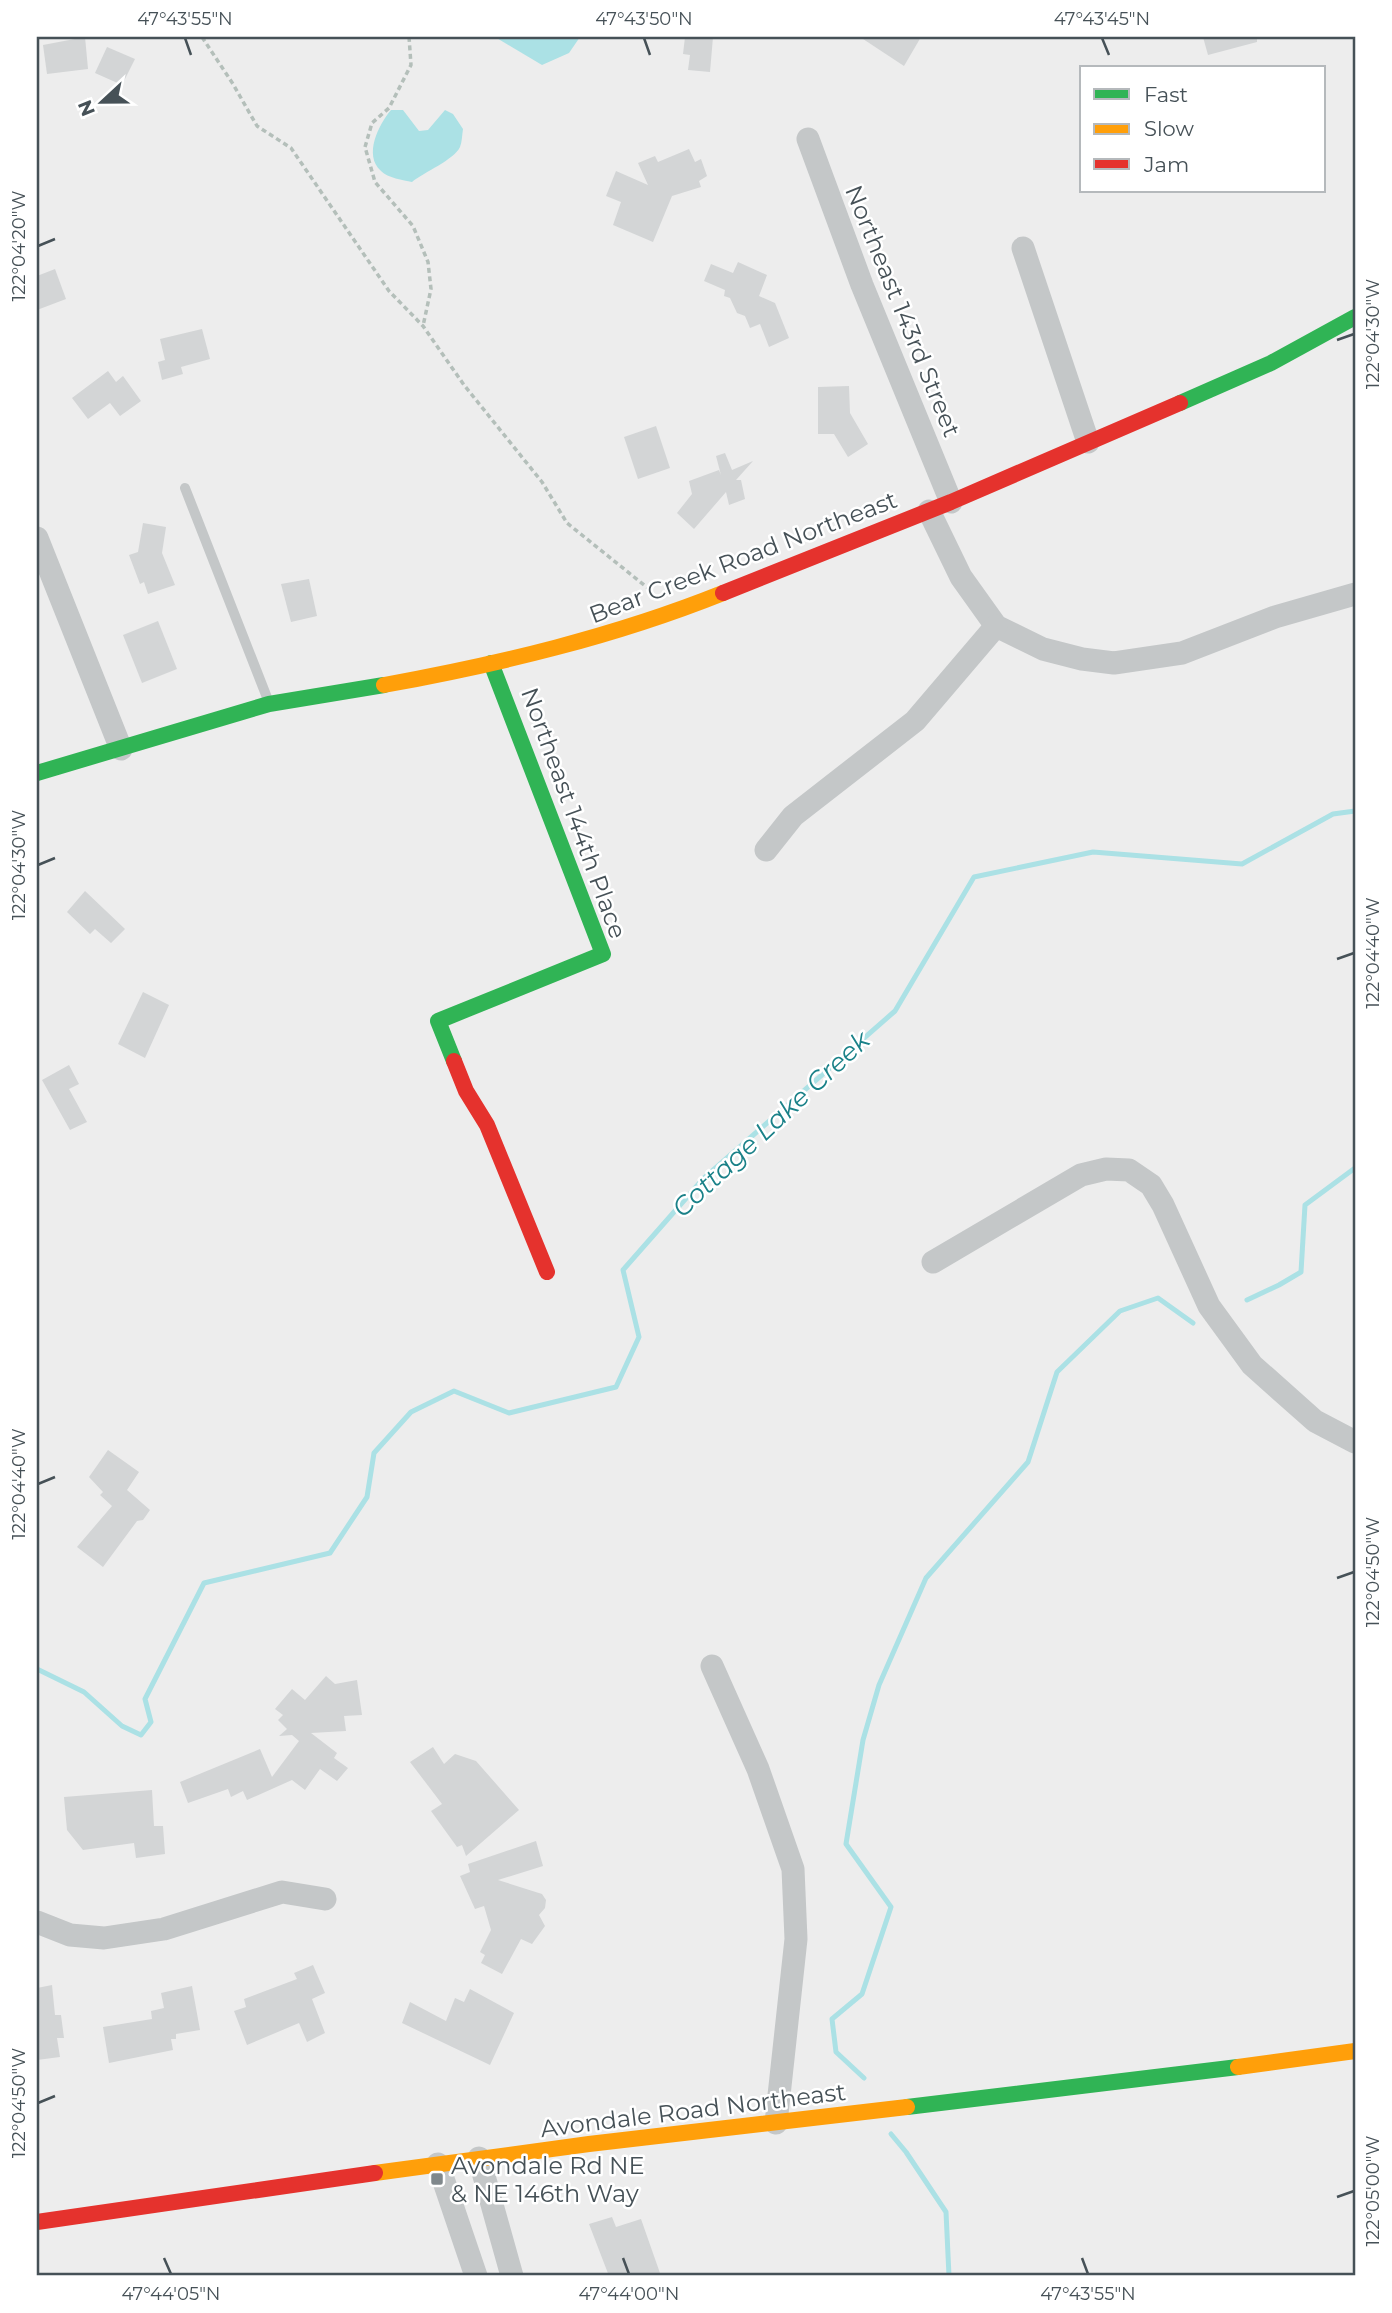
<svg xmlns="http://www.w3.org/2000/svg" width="1392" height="2313" font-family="Montserrat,sans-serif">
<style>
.water{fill:#abe1e5}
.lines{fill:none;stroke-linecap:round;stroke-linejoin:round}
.stream{stroke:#abe1e5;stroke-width:5}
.building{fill:#d3d5d6}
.path{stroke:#b4bfba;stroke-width:3.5;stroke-dasharray:5 3.5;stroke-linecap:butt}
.lane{stroke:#c4c7c8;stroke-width:10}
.street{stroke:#c4c7c8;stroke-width:23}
.fast{stroke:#30b455;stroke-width:16}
.slow{stroke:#ff9f0a;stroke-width:16}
.jam{stroke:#e5322d;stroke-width:16}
.ticks{fill:none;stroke:#465157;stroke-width:2.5}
.poi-dot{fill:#80888c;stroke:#fff;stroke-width:2.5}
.labels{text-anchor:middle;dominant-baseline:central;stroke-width:5;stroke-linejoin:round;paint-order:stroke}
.street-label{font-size:24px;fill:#465157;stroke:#fff}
.poi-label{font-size:24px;fill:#465157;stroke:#fff;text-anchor:start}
.water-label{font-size:26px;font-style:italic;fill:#1a8188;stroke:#fff}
.neatline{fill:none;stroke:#465157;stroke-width:2.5}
.ticks-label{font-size:18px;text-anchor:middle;fill:#465157}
</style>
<rect width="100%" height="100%" fill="#ededed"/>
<g class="water">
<path d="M495 37H580L569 53 542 65Z"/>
<path d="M391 110H403L419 131 428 130 445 110 453 114 463 129C462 135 462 142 460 147 454 160 424 172 412 182 403 180 388 178 381 171 363 155 379 124 391 110Z"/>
</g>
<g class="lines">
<g class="stream">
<path d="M1247 1300 1279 1285 1301 1272 1305 1205 1355 1168"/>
<path d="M37 1669 84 1692 122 1726 141 1735 151 1722 145 1699 204 1583 330 1553 367 1497 374 1453 411 1412 454 1391 509 1413 616 1387 639 1337 623 1270 703 1179 895 1011 974 877 1093 852 1242 864 1333 814 1355 811"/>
<path d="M864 2078 836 2052 832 2019 862 1994 891 1907 846 1844 863 1740 879 1685 926 1578 1028 1462 1057 1372 1120 1311 1158 1298 1193 1323"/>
<path d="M891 2134 906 2152 946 2212 949 2276"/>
</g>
</g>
<g class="building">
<path d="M85 37 88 69 47 74 43 45Z"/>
<path d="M685 37H713L710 72 688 70 690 55 683 54Z"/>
<path d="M860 37H921L904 66Z"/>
<path d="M1203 37H1257V42L1208 55Z"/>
<path d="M107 47 135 59 122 85 95 73Z"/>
<path d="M689 149 695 162 701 159 707 176 699 181 701 187 672 196 653 242 613 225 621 202 606 196 616 171 648 185 638 163 655 156 658 162Z"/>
<path d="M738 262 767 275 759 296 775 303 789 338 769 347 760 324 750 328 745 316 737 313 730 298 724 296 725 290 704 281 711 264 733 273Z"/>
<path d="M55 269 66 299 37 310V276Z"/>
<path d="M202 329 210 359 181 367 183 374 162 380 158 362 165 360 160 339Z"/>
<path d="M108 371 116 382 123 376 141 401 120 416 110 403 88 419 72 398Z"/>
<path d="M849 386 850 413 868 444 848 457 834 434H818V387Z"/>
<path d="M656 426 670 468 638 479 624 437Z"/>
<path d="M725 453 732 470 753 461 736 480H741L745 499 729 505 726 492 694 529 677 513 692 494 689 481 719 470 721 475 716 456Z"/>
<path d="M143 523 166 527 162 553 175 585 148 594 144 582 140 584 129 555 138 552Z"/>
<path d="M309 579 317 616 291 622 281 584Z"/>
<path d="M158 621 177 669 142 683 123 635Z"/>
<path d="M85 891 125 929 111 943 95 929 90 934 67 912Z"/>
<path d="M143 992 169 1005 145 1058 118 1044Z"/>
<path d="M69 1065 79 1084 69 1089 87 1122 70 1130 42 1080Z"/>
<path d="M108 1450 139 1472 127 1490 150 1510 143 1520 137 1521 103 1567 77 1547 112 1506 100 1495 103 1492 89 1477Z"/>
<path d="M326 1676 335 1684 357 1680 362 1715 344 1716 346 1731 311 1733 337 1753 334 1758 348 1768 337 1781 320 1769 305 1790 292 1780 247 1800 243 1791 231 1797 228 1789 188 1803 180 1782 260 1749 272 1777 299 1741 292 1735 279 1736 287 1729 278 1720 283 1715 275 1709 292 1689 305 1700Z"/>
<path d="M433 1747 444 1764 455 1754 476 1761 519 1810 466 1856 462 1845 457 1847 431 1811 442 1804 410 1762Z"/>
<path d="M152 1790 154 1826H163L165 1854 136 1858 134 1843 83 1850 67 1830 64 1797Z"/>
<path d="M536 1841 543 1866 498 1880 542 1894 546 1900 545 1908 539 1915 545 1926 532 1944 521 1939 502 1974 481 1963 485 1955 480 1952 491 1930 484 1906 475 1909 460 1876 470 1872 468 1864Z"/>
<path d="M313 1965 325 1993 312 1999 325 2033 307 2042 299 2023 247 2045 234 2011 246 2007 244 1999 297 1979 294 1973Z"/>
<path d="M52 1985 55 2015H61L64 2038H57L60 2057 37 2060V1988Z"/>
<path d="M192 1986 200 2030 176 2034V2039H171L173 2050 109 2063 103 2027 152 2019 151 2011 164 2008 161 1993Z"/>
<path d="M470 1989 514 2013 490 2065 402 2023 410 2002 446 2021 455 1998 464 2002Z"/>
<path d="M612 2217 616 2227 641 2219 661 2276H609L589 2224Z"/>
</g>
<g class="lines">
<g class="path">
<path d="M202 37 233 84 257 126 291 148 389 291 423 326 464 385 542 482 567 523 649 589 651 594"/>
<path d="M409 37 411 65 389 108 372 123 365 147 375 182 413 226 428 262 431 289 423 326"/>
</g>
<path class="lane" d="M185 488 268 700"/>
<g class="street">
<path d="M808 139 862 285 951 502"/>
<path d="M1023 248 1088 442"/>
<path d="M929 511 961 577 996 626 1043 649 1082 659 1114 663 1182 653 1275 617 1355 594"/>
<path d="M37 538 121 749"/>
<path d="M766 850 793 816 915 721 996 626"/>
<path d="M933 1262 1081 1175 1106 1169 1129 1170 1151 1185 1163 1205 1209 1306 1252 1365 1315 1421 1355 1442"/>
<path d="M712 1666 758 1769 793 1869 796 1939 776 2123"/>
<path d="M37 1922 70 1935 104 1938 164 1929 282 1892 325 1899"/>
<path d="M479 2158 512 2276"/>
<path d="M438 2164 476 2276"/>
</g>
<g class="fast">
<path d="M1180 403 1271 363 1355 317"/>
<path d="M37 773 269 704 384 685"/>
<path d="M454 1061 438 1021 603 954 491 663"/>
<path d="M907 2107 1238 2067"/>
</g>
<g class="slow">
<path d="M384 685C499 664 613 637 723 593"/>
<path d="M1238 2067 1355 2051"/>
<path d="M375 2173 589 2144 907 2107"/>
</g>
<g class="jam">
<path d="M723 593 951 502 1180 403"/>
<path d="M454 1061 466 1091 487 1125 547 1272"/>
<path d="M37 2222 375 2173"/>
</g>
</g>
<path class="ticks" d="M185 38 191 55M644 38 650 55M1102 38 1109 55M38 246 55 239M1337 340 1354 334M38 865 55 858M1337 959 1354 953M38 1484 55 1477M1337 1578 1354 1572M38 2103 55 2096M1337 2197 1354 2191M164 2258 171 2274M623 2258 629 2274M1082 2258 1088 2274"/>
<rect class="poi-dot" x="430" y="2172" width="14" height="14" rx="3.5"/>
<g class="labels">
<g class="street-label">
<text transform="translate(903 311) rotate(68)">Northeast 143rd Street</text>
<text transform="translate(743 557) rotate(-21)">Bear Creek Road Northeast</text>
<text transform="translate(574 813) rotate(70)">Northeast 144th Place</text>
<text transform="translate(693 2110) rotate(-7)">Avondale Road Northeast</text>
</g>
<g class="poi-label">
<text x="451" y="2165">Avondale Rd NE<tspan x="451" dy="28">&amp; NE 146th Way</tspan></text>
</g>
<g class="water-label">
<text transform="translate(771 1124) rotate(-43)">Cottage Lake Creek</text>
</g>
</g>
<rect width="1392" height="2313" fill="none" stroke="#ffffff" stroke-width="77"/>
<rect x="1080" y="66" width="245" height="126" fill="#ffffff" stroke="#b5b9bc" stroke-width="2"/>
<rect x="1094" y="89" width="35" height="10" fill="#30b455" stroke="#b5b9bc" stroke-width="2"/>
<text x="1144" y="102" font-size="21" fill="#465157">Fast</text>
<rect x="1094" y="124" width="35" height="10" fill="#ff9f0a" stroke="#b5b9bc" stroke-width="2"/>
<text x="1144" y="136" font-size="21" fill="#465157">Slow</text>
<rect x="1094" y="159" width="35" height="10" fill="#e5322d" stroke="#b5b9bc" stroke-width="2"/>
<text x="1144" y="172" font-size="21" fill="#465157">Jam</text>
<g transform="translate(102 102) rotate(248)" stroke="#ffffff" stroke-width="5" paint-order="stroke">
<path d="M0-5L12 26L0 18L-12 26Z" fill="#465157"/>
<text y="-10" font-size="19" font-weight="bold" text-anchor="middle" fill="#465157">N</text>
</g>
<rect x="38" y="38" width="1316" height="2236" class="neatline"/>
<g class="ticks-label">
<text x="185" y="25">47°43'55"N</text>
<text x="644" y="25">47°43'50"N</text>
<text x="1102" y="25">47°43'45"N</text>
<text transform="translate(19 246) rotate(-90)" y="6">122°04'20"W</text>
<text transform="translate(1373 334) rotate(-90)" y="6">122°04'30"W</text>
<text transform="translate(19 865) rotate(-90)" y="6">122°04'30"W</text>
<text transform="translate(1373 953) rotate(-90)" y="6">122°04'40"W</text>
<text transform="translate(19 1484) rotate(-90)" y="6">122°04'40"W</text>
<text transform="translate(1373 1572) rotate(-90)" y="6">122°04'50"W</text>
<text transform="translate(19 2103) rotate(-90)" y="6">122°04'50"W</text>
<text transform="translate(1373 2191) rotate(-90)" y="6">122°05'00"W</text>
<text x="171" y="2300">47°44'05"N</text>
<text x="629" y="2300">47°44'00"N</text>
<text x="1088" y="2300">47°43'55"N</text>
</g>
</svg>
